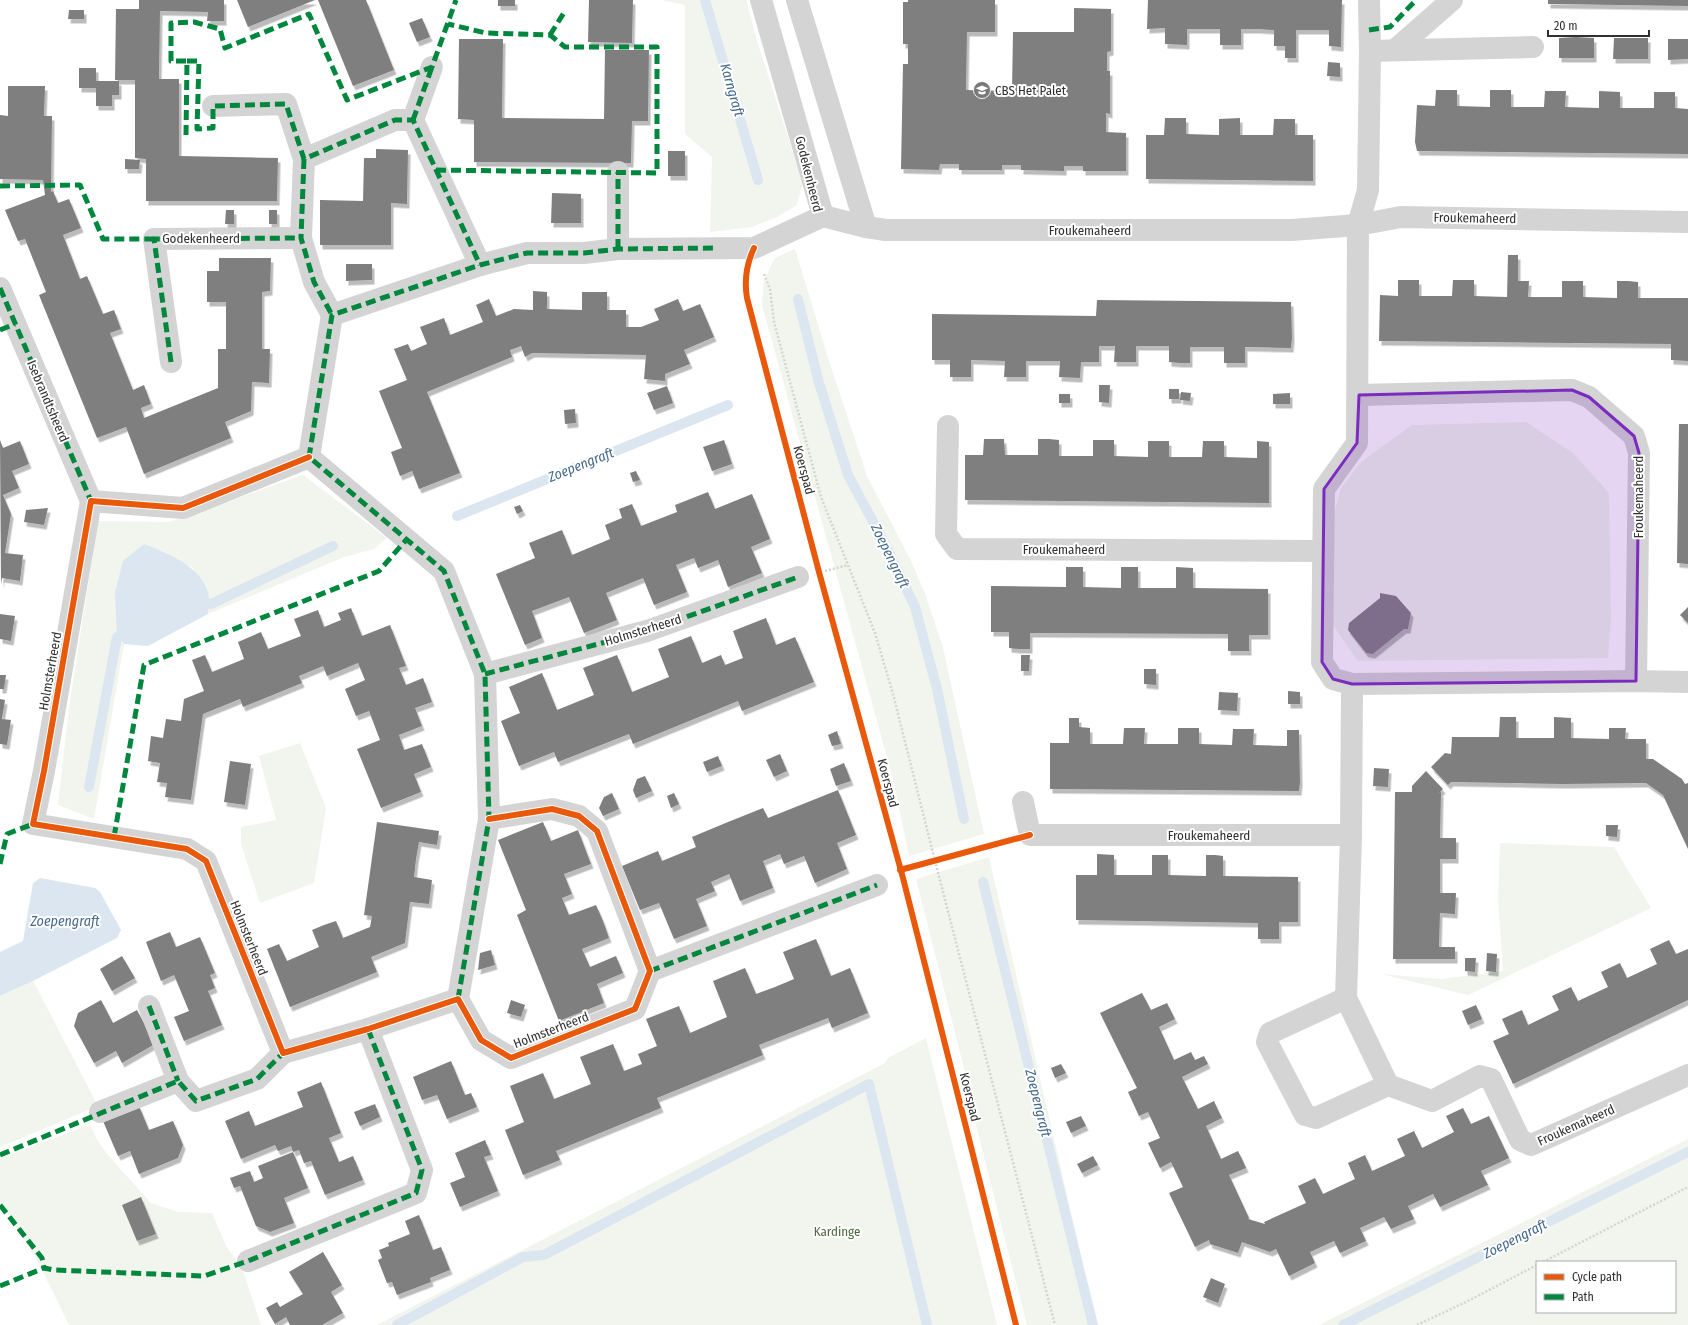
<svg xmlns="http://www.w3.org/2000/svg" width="1688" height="1325" font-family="'Fira Sans Condensed',sans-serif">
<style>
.green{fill:#f1f5ed;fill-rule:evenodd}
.water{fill:#dce6f0}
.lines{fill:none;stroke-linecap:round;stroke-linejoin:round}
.stream{stroke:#dce6f0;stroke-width:10}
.building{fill:#7f7f7f;filter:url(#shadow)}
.path{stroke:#d4d4d4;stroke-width:2.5;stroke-dasharray:2 2;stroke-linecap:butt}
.minor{stroke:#d4d4d4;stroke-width:22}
.quiet{stroke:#00873e;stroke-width:5;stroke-dasharray:10 5;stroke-linecap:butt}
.cycleway-casing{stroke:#fff;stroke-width:8}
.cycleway{stroke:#e8590c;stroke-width:6}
.marked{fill:#7b2cbf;fill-opacity:0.2;stroke:#7b2cbf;stroke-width:3;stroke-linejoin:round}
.labels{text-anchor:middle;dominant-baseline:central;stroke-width:4;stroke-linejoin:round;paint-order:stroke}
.poi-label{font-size:13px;fill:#303030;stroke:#fff;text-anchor:start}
.street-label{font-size:13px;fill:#303030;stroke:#fff}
.park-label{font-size:13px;fill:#4f6940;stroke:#fff}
.water-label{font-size:14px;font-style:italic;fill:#43698d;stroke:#fff}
</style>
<defs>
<filter id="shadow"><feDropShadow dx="2.5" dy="4.5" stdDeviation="0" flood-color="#0004"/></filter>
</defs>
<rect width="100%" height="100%" fill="#fff"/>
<g class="green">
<path d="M661 0H746L758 44 803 184 796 206 777 217 752 227 710 232 712 157 685 134V5Z"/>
<path d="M795 249 829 361 867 476 910 559 924 591 943 648 984 834 909 856 893 779 762 305 764 280 775 258Z"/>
<path d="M1526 422 1573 453 1609 493 1611 619 1608 658 1358 661 1333 625V518L1341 488 1361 462 1412 425Z"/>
<path d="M303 475 387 538 374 549 344 557 208 614 211 604 193 568 164 552 143 544 117 637 124 644 94 819 58 805 69 708 98 521 169 522Z"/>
<path d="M300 743 326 808 314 883 260 903 241 844V827L276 820 259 756Z"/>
<path d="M1500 843 1614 847 1651 908 1468 995 1381 974 1442 979 1503 971 1498 901Z"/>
<path d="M989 857 1097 1325H1027L974 1118 969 1088 916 879Z"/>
<path d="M33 981 98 1106 0 1147V996Z"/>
<path d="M926 1038 997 1325H377L885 1063 888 1058Z"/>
<path d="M90 1125 96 1138 107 1154 151 1203 178 1212 212 1213 226 1246 242 1268 261 1325H69L37 1260 0 1202V1158Z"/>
<path d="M1688 1139V1325H1319ZM1537 1262H1675V1312H1537Z"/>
</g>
<g class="water">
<path d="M144 544C175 556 217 573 208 614L148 646 124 644 117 637 115 593 123 561Z"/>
<path d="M40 878 95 888 100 892 121 930 117 938 33 981 0 996V952L23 941 33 883Z"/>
</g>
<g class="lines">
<g class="stream">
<path d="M705 0 758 180"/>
<path d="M798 299 819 383 848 475 884 542 915 607 937 689 964 819"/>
<path d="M457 516 728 405"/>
<path d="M211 604 333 546"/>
<path d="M89 787 117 637"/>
<path d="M983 882 1093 1325"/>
<path d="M397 1325 523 1257 544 1255 869 1084 927 1325"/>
<path d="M1343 1325 1688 1152"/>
</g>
</g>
<g class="building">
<path d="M139 0H224V21H207L208 12 160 11 159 79H179V156L278 158 277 201H146V159L135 158V80H115L116 9H139Z"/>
<path d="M237 0H315L248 27Z"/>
<path d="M318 0H366L394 70 353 86Z"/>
<rect x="498" y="0" width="17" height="6"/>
<path d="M589 0H633L632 43 588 42Z"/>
<path d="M908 0H995V32H967L966 90 1012 91 1013 32H1074V8L1111 9V51L1107 52V71H1110V114L1106 113V132L1126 133V171H1083V166H1064V171L1021 170V165H1002V170H959V164H940L939 170 901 169 903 64H908V44H903V2H908Z"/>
<path d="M1148 0H1342L1341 47 1329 46V30H1296V58H1285V46H1274V30L1258 29H1241V45H1220V29H1187V45L1165 44V28L1147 29Z"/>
<path d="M1548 0H1688V6L1548 4Z"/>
<path d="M69 10H84V19H68Z"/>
<path d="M422 18 430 37 417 42 409 23Z"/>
<path d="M1576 37 1594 38V58H1559V38Z"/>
<path d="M1614 38H1648V59H1613Z"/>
<path d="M459 39H503L502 118 604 119 605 50H649L648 121H632L631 163 474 162V120L458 119Z"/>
<path d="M1668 39H1688V59L1668 60Z"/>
<path d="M1328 62 1340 63V77L1327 76Z"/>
<path d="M79 68H96V81H119V95H112V106H96V88H79Z"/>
<path d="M8 86H45L44 116H52L51 192 53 191 58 203 69 199 81 228 63 235 80 279 87 276 103 314 114 310 121 329 110 333 133 390 144 385 151 404 141 408 144 418 218 388V349H226V302H207V271H219V258H271L270 291 262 292V349H270L269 383 252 382 251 411 225 422 231 438 144 474 126 427 97 438 39 295 46 292 25 239 18 241 5 210 45 195 43 180 0 179V115L8 116Z"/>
<path d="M1436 90H1457V106L1490 107V90H1511V107H1544L1545 91H1566L1565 107 1599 108V91L1620 92V108H1654V92H1675V108L1688 109V154L1417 151 1415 142 1417 105 1435 106Z"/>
<path d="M1165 118H1186V134L1219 135V119L1240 118V135H1273L1274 119H1295V135H1313V181L1146 179V135H1164Z"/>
<path d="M376 149 408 150 407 204 391 203V245H320V200L363 201 364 158H376Z"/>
<rect x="668" y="151" width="17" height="25"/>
<path d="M125 159 140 160 139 169H125Z"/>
<path d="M552 193 581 194V223H551Z"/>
<path d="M226 210H234V224H225Z"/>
<rect x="269" y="210" width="8" height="14"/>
<path d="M1508 255H1518V281H1529L1528 297H1562V281H1583V297L1617 298V281H1628L1638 282V298H1688V361L1671 360V344L1379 341 1380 295 1398 296V280H1419V296H1452L1453 280H1474V296L1507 297Z"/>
<path d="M346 264H372V280L346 281Z"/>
<path d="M533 291 547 292V309L582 310V292H607V310H626V327H641L659 320 654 309 678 299 683 311 700 304 714 337 684 350 690 364 665 374V381L644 379 646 355 532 353 525 357 521 346 510 350 512 357 427 392 460 473 419 489 412 471 400 476 391 452 402 448 379 391 407 380 394 349 408 344 411 351 427 344 420 327 444 318 450 335 483 322 476 305 489 299 496 316 514 309 533 310Z"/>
<path d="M1097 300 1291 302 1292 338 1291 348 1245 347V363H1224V347H1190V363H1180L1169 362V346H1136V362H1114L1115 346H1099V362H1081L1080 378 1059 377 1060 361H1026V377H1004L1005 361 971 360V377H950V360H932V314L1096 316Z"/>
<path d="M1099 385H1110L1109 403 1099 402Z"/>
<path d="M667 386 673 403 654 410 647 393Z"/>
<rect x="1169" y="389" width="10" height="10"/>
<path d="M1181 392 1191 393 1190 401 1180 400Z"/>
<path d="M1290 393V404H1273V394Z"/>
<rect x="1059" y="394" width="11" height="9"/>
<path d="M575 409 576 423 565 424 564 410Z"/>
<path d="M1679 424H1688V564L1677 563Z"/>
<path d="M984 439H1004L1005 455H1038V439H1049L1059 440V456H1093V440H1114V456L1148 457V441H1169V457H1202L1203 441H1224V457L1257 458V441L1269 442V503L965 500V455H983Z"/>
<path d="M0 440 3 448 20 441 29 464 12 471 19 488 3 495 11 514 5 553 23 555 20 581 2 578 1 584Z"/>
<path d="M724 440 732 464 712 471 703 447Z"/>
<path d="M636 471 640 480 633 482 630 473Z"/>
<path d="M708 492 715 509 752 494 770 539 751 547 762 573 728 587 718 560 698 568 694 558 676 565 687 592 654 605 643 578 606 593 617 620 584 633 569 597 532 611 542 638 525 645 496 574 535 558 529 543 562 530 572 555 610 539 605 525 622 518 619 509 632 504 641 526 677 512 675 505Z"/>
<path d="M520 505 523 511 517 514 514 507Z"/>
<path d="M48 508 44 525 24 522 26 510Z"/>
<path d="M1066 567H1083V587L1121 588V567H1138V588H1176V567L1193 568V588L1268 589V635H1249V651H1228V634L1030 633V649H1019L1009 648V632H991V586L1066 587Z"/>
<path d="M1380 593 1396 596 1411 613 1408 629H1404L1373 654 1366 653 1348 630 1349 623 1380 598Z"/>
<path d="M1688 607V623L1680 615Z"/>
<path d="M351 608 362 636 390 625 406 666 399 668 406 685 423 678 432 702 415 708 422 726 399 735 404 750 422 744 431 767 414 774 421 792 381 808 357 749 380 740 369 711 356 716 345 689 365 680 358 663 327 676 323 666 299 676 302 683 243 707 240 699 203 714 191 800 165 797 167 783 157 782 160 763 148 761 151 736 163 738 166 719 181 721 184 699 204 691 192 660 205 655 212 672 244 659 238 642 261 632 268 649 301 636 294 619 318 610 324 627 341 620 338 613Z"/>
<path d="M0 614 15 616 11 641 0 639Z"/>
<path d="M766 618 776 645 795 637 814 682 742 711 738 701 633 744 629 734 558 762 554 752 519 766 501 721 520 713 509 687 542 673 557 710 594 695 583 668 617 655 632 692 669 677 658 649 691 636 702 663 721 655 725 665 743 658 733 631Z"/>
<path d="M1021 655H1030L1029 671H1021Z"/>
<path d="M1144 669H1156V685L1144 684Z"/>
<path d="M0 675H6L4 689H0Z"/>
<path d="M1288 691 1300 692V704H1288Z"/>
<path d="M1219 692 1238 693 1237 711 1218 710Z"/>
<path d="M0 699 5 700 2 719 11 720 7 745 0 744Z"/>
<path d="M1500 717H1516V738H1554V717L1571 718V738L1609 739V728H1626L1625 739H1646V759H1653L1682 779 1685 784 1688 783V849L1663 795 1646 783 1562 784 1451 782 1448 785 1431 767 1445 753 1451 754 1452 737H1499Z"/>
<path d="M1069 718H1079V727L1090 728V744H1123L1124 728H1145L1144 744H1178V728H1199V744L1232 745 1233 729H1254L1253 745 1287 746V730H1299L1300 782 1299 791 1050 789V743H1069Z"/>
<path d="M837 731 841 744 832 746 828 735Z"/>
<path d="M780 754 787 771 774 777 766 760Z"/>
<path d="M718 756 722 766 707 772 703 762Z"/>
<path d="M230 761 251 764 245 805 224 802Z"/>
<path d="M844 763 851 781 836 786 830 769Z"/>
<path d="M1374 768 1389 769 1388 787 1373 786Z"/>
<path d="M1426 771 1443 789 1439 793 1441 792 1440 838H1456V859H1440V893H1456L1455 914 1440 913 1439 947H1455V959H1393L1395 792H1412V786Z"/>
<path d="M645 776 652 791 636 798 633 790 637 779Z"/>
<path d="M838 790 856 835 837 843 847 869 815 883 804 856 784 864 780 854 763 861 773 888 740 901 729 874 711 882 715 891 696 899 707 926 674 939 659 903 640 910 622 866 658 851 662 861 696 847 692 837 728 822 763 808 768 818Z"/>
<path d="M612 793 619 809 603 816 599 808 604 797Z"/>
<path d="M674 793 679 804 671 808 667 796Z"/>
<path d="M377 822 439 831 437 845 419 842 416 859 414 877 432 880 429 904 410 902 405 943 371 957 377 972 290 1007 267 949 279 944 287 961 319 947 312 930 324 925 336 921 343 938 370 927 372 916 364 915Z"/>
<path d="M543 822 551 841 578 830 591 864 564 874 572 894 562 898 569 915 596 905 603 921 609 938 582 949 590 967 616 956 623 973 597 984 604 1003 559 1021 517 915 526 910 498 840Z"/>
<path d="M1606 825H1618L1617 837 1606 836Z"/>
<path d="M1097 854 1114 855V875H1152V855H1168V875L1206 876V855H1215L1223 856V876L1298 877V922H1279V939H1258V923L1076 920V875H1097Z"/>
<path d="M170 932 176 947 200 937 215 973 210 975 215 988 208 991 222 1025 184 1041 174 1017 189 1011 174 975 161 981 146 942Z"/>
<path d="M816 939 831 976 850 968 868 1013 832 1028 828 1018 759 1045 763 1055 657 1098 661 1108 556 1151 560 1160 523 1175 505 1130 524 1122 510 1086 543 1073 554 1099 591 1084 580 1057 613 1044 624 1071 642 1064 638 1054 657 1046 646 1019 679 1006 690 1033 727 1017 713 981 745 968 756 994 775 987 794 979 783 952Z"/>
<path d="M1669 940 1676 954 1688 949V1000L1513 1084 1493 1041 1509 1034 1502 1019 1522 1010 1528 1025 1559 1010 1552 996 1571 987 1578 1001 1608 987 1601 972 1620 963 1627 978 1657 964 1650 949Z"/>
<path d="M491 950 495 965 478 970 480 953Z"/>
<path d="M1487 953 1497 954 1496 972 1486 971Z"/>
<path d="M122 956 135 978 112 991 100 969Z"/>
<path d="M1465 958H1476L1475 972 1465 971Z"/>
<path d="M1142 993 1151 1010 1167 1003 1175 1019 1159 1027 1174 1060 1191 1052 1195 1060 1204 1056 1208 1064 1182 1077 1198 1109 1214 1101 1218 1110 1222 1118 1206 1126 1221 1159 1238 1151 1242 1159 1246 1168 1229 1175 1249 1218 1248 1219 1265 1224 1264 1222 1306 1203 1298 1186 1315 1178 1323 1194 1355 1179 1348 1163 1365 1155 1372 1171 1405 1156 1397 1139 1414 1131 1422 1148 1454 1132 1446 1116 1463 1108 1471 1124 1489 1116 1509 1158 1481 1171 1488 1185 1440 1207 1433 1194 1408 1206 1414 1219 1391 1229 1384 1217 1360 1228 1366 1241 1340 1253 1334 1241 1310 1252 1315 1263 1289 1276 1276 1249 1270 1252 1242 1242 1238 1253 1210 1244 1209 1240 1195 1247 1169 1193 1183 1187 1171 1162 1160 1168 1148 1143 1160 1138 1148 1112 1139 1116 1128 1092 1137 1088 1100 1013Z"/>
<path d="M101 1000 113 1023 137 1010 155 1044 122 1063 116 1051 94 1063 74 1026 78 1013Z"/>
<path d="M511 1000 525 1005 521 1017 507 1013Z"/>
<path d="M1476 1005 1482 1019 1468 1025 1462 1011Z"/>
<path d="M451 1061 465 1095 471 1093 477 1107 447 1119 437 1095 422 1100 413 1077Z"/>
<path d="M1061 1064 1066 1073 1055 1078 1051 1068Z"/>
<path d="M321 1082 341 1133 329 1138 339 1162 353 1156 363 1180 325 1195 311 1161 304 1163 299 1150 293 1152 291 1146 278 1151 275 1145 241 1159 225 1121 249 1111 255 1126 303 1107 297 1092Z"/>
<path d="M375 1104 380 1117 360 1126 354 1112Z"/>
<path d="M139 1106 149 1130 173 1121 183 1145 178 1158 139 1174 130 1151 118 1156 103 1121Z"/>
<path d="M1081 1116 1086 1126 1071 1133 1066 1122Z"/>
<path d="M485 1140 491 1155 484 1157 498 1191 460 1207 450 1183 465 1177 455 1153Z"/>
<path d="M293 1152 308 1188 284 1198 294 1223 270 1232 256 1226 240 1186 234 1188 230 1178 250 1171 254 1182 263 1178 258 1166Z"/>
<path d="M1093 1156 1098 1165 1082 1173 1077 1164Z"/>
<path d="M141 1197 156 1234 137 1241 122 1205Z"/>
<path d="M419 1215 433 1250 441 1247 450 1270 430 1278 431 1282 397 1295 392 1282 387 1283 378 1260 382 1258 379 1250 389 1246 388 1243 410 1234 405 1221Z"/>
<path d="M323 1252 342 1285 331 1292 343 1313 322 1325H290L286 1317 275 1324 266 1308 277 1302 280 1307 303 1294 289 1272Z"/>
<path d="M1211 1278 1225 1284 1218 1303 1203 1297Z"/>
</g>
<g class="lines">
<g class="path">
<path d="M764 274 770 289 774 322 821 497 875 633 893 694 935 861 1055 1325"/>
<path d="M825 571 848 565"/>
<path d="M1543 1262 1688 1187"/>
<path d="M1417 1325 1466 1302 1537 1265"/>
</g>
<g class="minor">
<path d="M761 0 823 216"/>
<path d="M797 0 866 227"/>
<path d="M1369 0 1370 51 1368 190 1358 225 1357 443 1324 489 1322 662 1333 679 1352 684 1351 835 1346 998 1388 1085"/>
<path d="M1395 50 1452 0"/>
<path d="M1370 51 1533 47"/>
<path d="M213 106 286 104 304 159 395 120H413L480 265"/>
<path d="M413 120 432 67"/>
<path d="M304 159 301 238 314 282 332 315"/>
<path d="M823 216 866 227 886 230H1292L1358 225 1401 217 1688 222"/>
<path d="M618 249V172"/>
<path d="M0 288 91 501"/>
<path d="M171 362 154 239 301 238"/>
<path d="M1359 395 1572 390 1589 397 1634 436 1639 453 1636 681"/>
<path d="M948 426 946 534 957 549 1322 551"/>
<path d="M309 457 183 508 91 501 44 771 33 824 187 849 206 861 283 1053 368 1029 458 999 481 1040 511 1058 635 1009 650 971 597 831 579 816 552 809 489 819"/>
<path d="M485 674 647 631 798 577"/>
<path d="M1352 684 1636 681 1688 682"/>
<path d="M1023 802 1030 835H1351"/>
<path d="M650 971 877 885"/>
<path d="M1346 998 1270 1033 1267 1042 1305 1115 1316 1118 1388 1085 1432 1101 1480 1076 1491 1079 1520 1140 1531 1145 1688 1075"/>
<path d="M458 999 489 819 485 674 444 571 309 457 332 315 480 265 527 253H584L618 249 754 248 823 216"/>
<path d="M149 1006 178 1081"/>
<path d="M100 1112 178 1081 196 1101 257 1079 283 1053"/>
<path d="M248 1261 416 1193 422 1170 368 1029"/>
</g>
<g class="quiet">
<path d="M1369 30 1390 27 1416 0"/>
<path d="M550 35 565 11"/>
<path d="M187 61H199L197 129 213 128V106L286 104 304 159 395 120H413L480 265"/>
<path d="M413 120 432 67"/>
<path d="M186 135 187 61H171V23L194 22 220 29 225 48 309 14 347 100 432 67 456 0"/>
<path d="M304 159 301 238 314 282 332 315"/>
<path d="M436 170 657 173V47H565L550 35 486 33 448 24"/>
<path d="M0 186 80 185 103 239H154"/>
<path d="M618 249V172"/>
<path d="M0 288 91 501"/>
<path d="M0 330 15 324"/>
<path d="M171 362 154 239 301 238"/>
<path d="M485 674 647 631 798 577"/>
<path d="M114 837 144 665 379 571 407 539"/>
<path d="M0 864 7 834 33 824"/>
<path d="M650 971 877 885"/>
<path d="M458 999 489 819 485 674 444 571 309 457 332 315 480 265 527 253H584L618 249 716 248"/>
<path d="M149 1006 178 1081"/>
<path d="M0 1155 178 1081 196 1101 257 1079 283 1053"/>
<path d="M0 1205 42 1258 44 1268"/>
<path d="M0 1286 44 1268 54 1270 204 1276 248 1261 416 1193 422 1170 368 1029"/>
</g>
<g class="cycleway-casing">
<g id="cycleway">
<path d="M754 248C746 265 744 280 747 298L819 572 903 878 1016 1325"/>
<path d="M309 457 183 508 91 501 44 771 33 824 187 849 206 861 283 1053 368 1029 458 999 481 1040 511 1058 635 1009 650 971 597 831 579 816 552 809 489 819"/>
<path d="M900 870 1030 835"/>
</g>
</g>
<use href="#cycleway" class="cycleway"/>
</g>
<path class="marked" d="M1572 390 1589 397 1634 436 1639 453 1636 681 1352 684 1333 679 1322 662 1324 489 1357 443 1359 395Z"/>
<defs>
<g id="school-disc" transform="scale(0.9)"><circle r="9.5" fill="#787878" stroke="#fff"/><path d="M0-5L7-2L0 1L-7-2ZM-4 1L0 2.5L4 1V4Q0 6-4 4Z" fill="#fff"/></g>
</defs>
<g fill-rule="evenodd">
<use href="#school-disc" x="982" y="90"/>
</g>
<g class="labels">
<g class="poi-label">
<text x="995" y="90">CBS Het Palet</text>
</g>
<g class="street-label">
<text transform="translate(809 174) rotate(76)">Godekenheerd</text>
<text transform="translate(1475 218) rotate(1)">Froukemaheerd</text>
<text x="1090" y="230">Froukemaheerd</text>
<text x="201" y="238">Godekenheerd</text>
<text transform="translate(48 401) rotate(67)">Isebrandtsheerd</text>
<text transform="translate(804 470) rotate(75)">Koerspad</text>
<text transform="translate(1638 497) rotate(-90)">Froukemaheerd</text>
<text x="1064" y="549">Froukemaheerd</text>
<text transform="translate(643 630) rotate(-17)">Holmsterheerd</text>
<text transform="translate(50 671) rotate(-80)">Holmsterheerd</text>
<text transform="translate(888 783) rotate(75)">Koerspad</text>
<text x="1209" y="835">Froukemaheerd</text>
<text transform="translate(249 938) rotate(68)">Holmsterheerd</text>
<text transform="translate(551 1030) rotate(-21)">Holmsterheerd</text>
<text transform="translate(970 1097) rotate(76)">Koerspad</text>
<text transform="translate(1576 1125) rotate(-24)">Froukemaheerd</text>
</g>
<g class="park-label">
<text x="837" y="1231">Kardinge</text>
</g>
<g class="water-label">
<text transform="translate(732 90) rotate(74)">Karngraft</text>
<text transform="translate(581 465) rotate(-22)">Zoepengraft</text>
<text transform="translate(890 556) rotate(64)">Zoepengraft</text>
<text x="65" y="921">Zoepengraft</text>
<text transform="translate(1038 1103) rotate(76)">Zoepengraft</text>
<text transform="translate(1515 1239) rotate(-27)">Zoepengraft</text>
</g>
</g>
<rect x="1536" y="1261" width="140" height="52" fill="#ffffff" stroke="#acacac"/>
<rect x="1544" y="1274" width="20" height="6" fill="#e8590c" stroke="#acacac"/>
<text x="1572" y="1281" font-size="12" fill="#303030">Cycle path</text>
<rect x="1544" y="1294" width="20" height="6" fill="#00873e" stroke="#acacac"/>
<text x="1572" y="1301" font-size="12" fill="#303030">Path</text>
<path d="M1548 30v6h101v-6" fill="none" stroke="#303030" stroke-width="2"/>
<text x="1554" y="30" font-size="12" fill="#303030" stroke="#ffffff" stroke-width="3" paint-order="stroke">20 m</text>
</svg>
